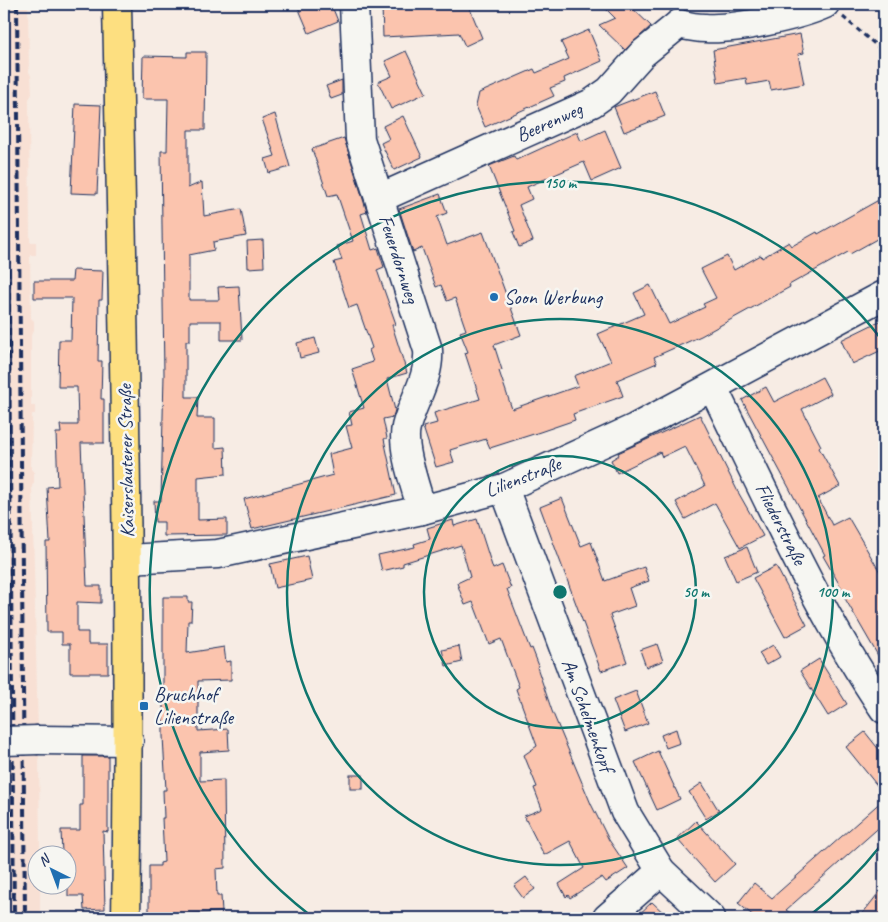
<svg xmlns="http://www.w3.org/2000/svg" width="888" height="922" font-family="Caveat,sans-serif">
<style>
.built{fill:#f8e0d4}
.building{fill:#fbc4ae;stroke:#1b2f5e}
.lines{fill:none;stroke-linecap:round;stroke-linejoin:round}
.minor-casing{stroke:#1b2f5e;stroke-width:31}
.major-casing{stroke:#1b2f5e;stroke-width:31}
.path{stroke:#1b2f5e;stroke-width:3;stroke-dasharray:5 4;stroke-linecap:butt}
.minor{stroke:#f6f6f2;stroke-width:28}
.major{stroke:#fddf80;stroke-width:28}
.rail{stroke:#1b2f5e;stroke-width:4;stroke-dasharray:8 4;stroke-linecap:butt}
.minor-bridge-casing{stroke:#1b2f5e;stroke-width:31;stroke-linecap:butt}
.minor-bridge{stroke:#f6f6f2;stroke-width:28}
.ring{fill:none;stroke:#0f766e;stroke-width:2.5}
.poi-dot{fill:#1f6fb2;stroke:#f6f6f2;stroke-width:2}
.labels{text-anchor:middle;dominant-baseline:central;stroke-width:5;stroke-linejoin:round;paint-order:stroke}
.street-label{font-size:20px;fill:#1b2f5e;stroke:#f6f6f2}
.poi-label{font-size:20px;fill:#1b2f5e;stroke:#f6f6f2;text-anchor:start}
.centre{fill:#0f766e;stroke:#f6f6f2;stroke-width:2.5}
.ring-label{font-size:15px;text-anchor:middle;font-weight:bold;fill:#0f766e;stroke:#f6f6f2;stroke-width:5;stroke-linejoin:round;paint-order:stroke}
</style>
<rect width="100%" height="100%" fill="#f7ece4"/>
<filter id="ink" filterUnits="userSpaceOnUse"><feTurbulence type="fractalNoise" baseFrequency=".02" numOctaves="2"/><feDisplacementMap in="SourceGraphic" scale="10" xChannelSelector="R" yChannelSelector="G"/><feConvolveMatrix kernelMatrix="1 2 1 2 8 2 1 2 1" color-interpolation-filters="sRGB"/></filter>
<g filter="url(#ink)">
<g class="built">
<path d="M4 4H28L29 72 31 76 32 94 29 99 30 242H36V255H30L31 318 34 321V331L31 335V406H35V414H32L31 469 34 472V483L32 486 38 731 4 732Z"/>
<path d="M4 751H39L40 854H38V884L40 885V918H4Z"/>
</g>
<g class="building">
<path d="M306 4H331L338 21 309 33 298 7Z"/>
<path d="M414 4H468L482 38 465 46 459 33 383 37 382 6Z"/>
<path d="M601 4H628L651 26 625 50 599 25 615 18Z"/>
<path d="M589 30 602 61 564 78 565 82 550 88 554 96 485 127 476 106 479 93 534 69 536 73 569 59 561 42Z"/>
<path d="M800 34 804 53 798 54 804 84 771 90 769 81 747 85 746 78 718 83 713 50Z"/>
<path d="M406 51 426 93 391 109 378 82 392 76 385 61Z"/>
<path d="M187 52H206L205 130H188V188L202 182 204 216 241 209 246 236 213 242 214 250 189 255V300H219L218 287 239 286 242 340H221V321H190V341H186V397H198L197 418H215V448L225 447 226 474 198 477V520L227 519V535L164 536V522H155L154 501H161L164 375 161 151H167L168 99H142L143 56 187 57Z"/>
<path d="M342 80V95L331 99 326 86Z"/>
<path d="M655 91 665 116 624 132 614 107Z"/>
<path d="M75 104 101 105 97 194 71 193Z"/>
<path d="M275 114 290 167 269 173 265 159 275 156 262 119Z"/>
<path d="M403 116 422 157 394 170 381 143 389 139 383 126Z"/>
<path d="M605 130 621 168 592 181 584 162 527 187 532 199 519 205 533 241 519 247 513 232 515 231 489 166 514 156 516 160 577 132 581 141Z"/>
<path d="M344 138 367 212 361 214 372 250 378 248 384 267 377 270 396 324 392 325 407 373 387 379 395 410 393 417 383 419 387 438 384 439 396 495 252 529 244 499 333 475 329 454 352 448 346 426 352 425 349 412 364 408 352 369 373 362 369 350 372 348 357 305 349 308 334 262 342 260 337 246 353 241 337 194 328 196 312 149Z"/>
<path d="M440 194 447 213 437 217 447 245 483 232 521 335 494 345 502 370 499 371 512 409 578 386 574 376 611 361 598 334 644 314 634 293 650 285 669 324 705 307 703 304 716 298 701 269 727 256 734 270 761 255 762 258 789 242 792 246 817 232 818 234 884 197V235L850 254 848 252 789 285 790 287 701 336 654 357 657 363 617 380 623 396 573 414 575 420 540 432 490 448 486 439 450 450 454 462 436 467 423 427 437 423 434 413 480 399 465 353 468 352 460 332 466 330 455 298 447 301 441 285 436 287 422 248 413 252 399 209Z"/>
<path d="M263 240 264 267 248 268 247 241Z"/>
<path d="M73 270 103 271 102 300H99L98 361H102L101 399H104V443H81L87 586H101V603L77 602V632H88V644H108V673H70V644H62V632H47L46 542H50L47 487 58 486 56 433H61L60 425H78L77 387H58L59 340H71L72 298H34V281H72Z"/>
<path d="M884 319V349L852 364 841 340Z"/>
<path d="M315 338 319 353 300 358 297 343Z"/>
<path d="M822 377 831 394 802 409 821 446 819 448 840 486 818 498 832 525 848 517 884 579V609L879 612 884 622V666L843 595 845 594 823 556 825 555 742 400 766 387 774 402Z"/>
<path d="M700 415 738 492 763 536 740 548 715 503 685 519 676 502 705 486 685 446 662 457 660 452 617 473 611 460 619 455 618 453Z"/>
<path d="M562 498 581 546 591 542 605 581 644 567 649 581 629 588 635 606 610 615 627 662 601 671 540 507Z"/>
<path d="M477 519 493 569 502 565 511 588 507 589 530 649 532 648 539 666 537 667 552 711 591 804 609 840 628 868 606 882 602 877 570 898 568 895 566 897 559 884 584 868 570 841 544 855 524 816 542 809 534 788 537 787 524 755 537 746 516 689 519 687 501 639 489 644 473 602 465 605 457 583 470 577 461 545 403 563V566L382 571 378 555 415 547 414 544 430 539 427 528 453 520 454 526Z"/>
<path d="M747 547 757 572 736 581 725 556Z"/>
<path d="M307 556 312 580 275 588 270 564Z"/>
<path d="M776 566 807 625 785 637 753 578Z"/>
<path d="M163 597H188V602H192L191 621H188L187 653 224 647 226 662 231 661V680L198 681V731L228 729 229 750 200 752V781L224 780 225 868 216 869 217 896H221L222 912 175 914V918H149V866H160V863L164 862 162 818H164L163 790H166L163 736Z"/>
<path d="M657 644 663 661 646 667 640 650Z"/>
<path d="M773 645 780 657 766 665 759 653Z"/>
<path d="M459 646 462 662 446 666 442 650Z"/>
<path d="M819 659 847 704 828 716 800 671Z"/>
<path d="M636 691 648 723 625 732 613 700Z"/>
<path d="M676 729 680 743 666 748 661 735Z"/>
<path d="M865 732 884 756V794L846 747Z"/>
<path d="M658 751 680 799 657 810 635 762Z"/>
<path d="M83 756H108V832L103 831 105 909 84 910 83 896H68V854H62L61 830H80V805H83Z"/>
<rect x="350" y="775" width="13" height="14"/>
<path d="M702 783 719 811 706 819 689 792Z"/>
<path d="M884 799V823L786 910 797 918H756L738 903 754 883 772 898Z"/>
<path d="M696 821 735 864 715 882 677 839Z"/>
<path d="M526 877 535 889 523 898 514 886Z"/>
<path d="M884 886V918H859Z"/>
<path d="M652 902 669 918H635Z"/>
</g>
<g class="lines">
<g class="minor-casing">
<g id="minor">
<path d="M354 4 360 139 428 350C430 378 413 400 406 427 401 448 416 488 422 510"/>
<path d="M679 24C687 26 696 28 705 28 735 30 799 16 825 4"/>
<path d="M380 198 592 103 609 91 642 54 679 24"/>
<path d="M713 388C767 496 816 609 884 709"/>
<path d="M504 488 625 812 661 871 711 918"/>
<path d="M128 559 218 554 422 510 504 488 635 428 884 295"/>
<path d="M38 740 129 741"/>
<path d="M607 918 661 871"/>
</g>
</g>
<g class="major-casing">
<path id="major" d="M117 4C123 309 131 613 126 918"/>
</g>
<path class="path" d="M843 17 884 52"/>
<use href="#minor" class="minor"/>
<use href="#major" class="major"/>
<g class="rail">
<path d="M6 4 14 918"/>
<path d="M17 4 25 918"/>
</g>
<g class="minor-bridge-casing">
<path id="minor-bridge" d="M4 741 38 740"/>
</g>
<use href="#minor-bridge" class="minor-bridge"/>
</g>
</g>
<g class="ring">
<circle cx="560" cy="592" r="136"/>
<circle cx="560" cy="592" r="273"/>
<path d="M882 844A409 409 0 0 1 809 916M311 916A409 409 0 1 1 882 340"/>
</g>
<g class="poi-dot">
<circle cx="494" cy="297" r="5"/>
<rect x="139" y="701" width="10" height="10" rx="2.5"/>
</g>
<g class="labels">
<g class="street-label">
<text transform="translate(549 122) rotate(-24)">Beerenweg</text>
<text transform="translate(399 259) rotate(72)">Feuerdornweg</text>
<text transform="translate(126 461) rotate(-91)">Kaiserslauterer Straße</text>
<text transform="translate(523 477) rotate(-21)">Lilienstraße</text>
<text transform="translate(781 524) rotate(63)">Fliederstraße</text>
<text transform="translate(588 715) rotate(70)">Am Schelmenkopf</text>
</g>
<g class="poi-label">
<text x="504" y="297">Soon Werbung</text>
<text x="154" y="694">Bruchhof<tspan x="154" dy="23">Lilienstraße</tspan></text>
</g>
</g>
<circle cx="560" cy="592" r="8" class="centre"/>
<g class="ring-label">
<text x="560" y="188">150 m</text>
<text x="696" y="597">50 m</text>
<text x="833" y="597">100 m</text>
</g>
<rect width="888" height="922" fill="none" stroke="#f6f6f2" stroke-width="20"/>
<rect x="10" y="10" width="868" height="902" fill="none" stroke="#1b2f5e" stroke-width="2" filter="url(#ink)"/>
<g transform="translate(52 870) rotate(318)"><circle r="24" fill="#f6f6f2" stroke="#9ea6b7"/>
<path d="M0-4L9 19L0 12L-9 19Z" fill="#1f6fb2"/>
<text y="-8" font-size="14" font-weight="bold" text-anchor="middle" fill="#1b2f5e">N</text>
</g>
</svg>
